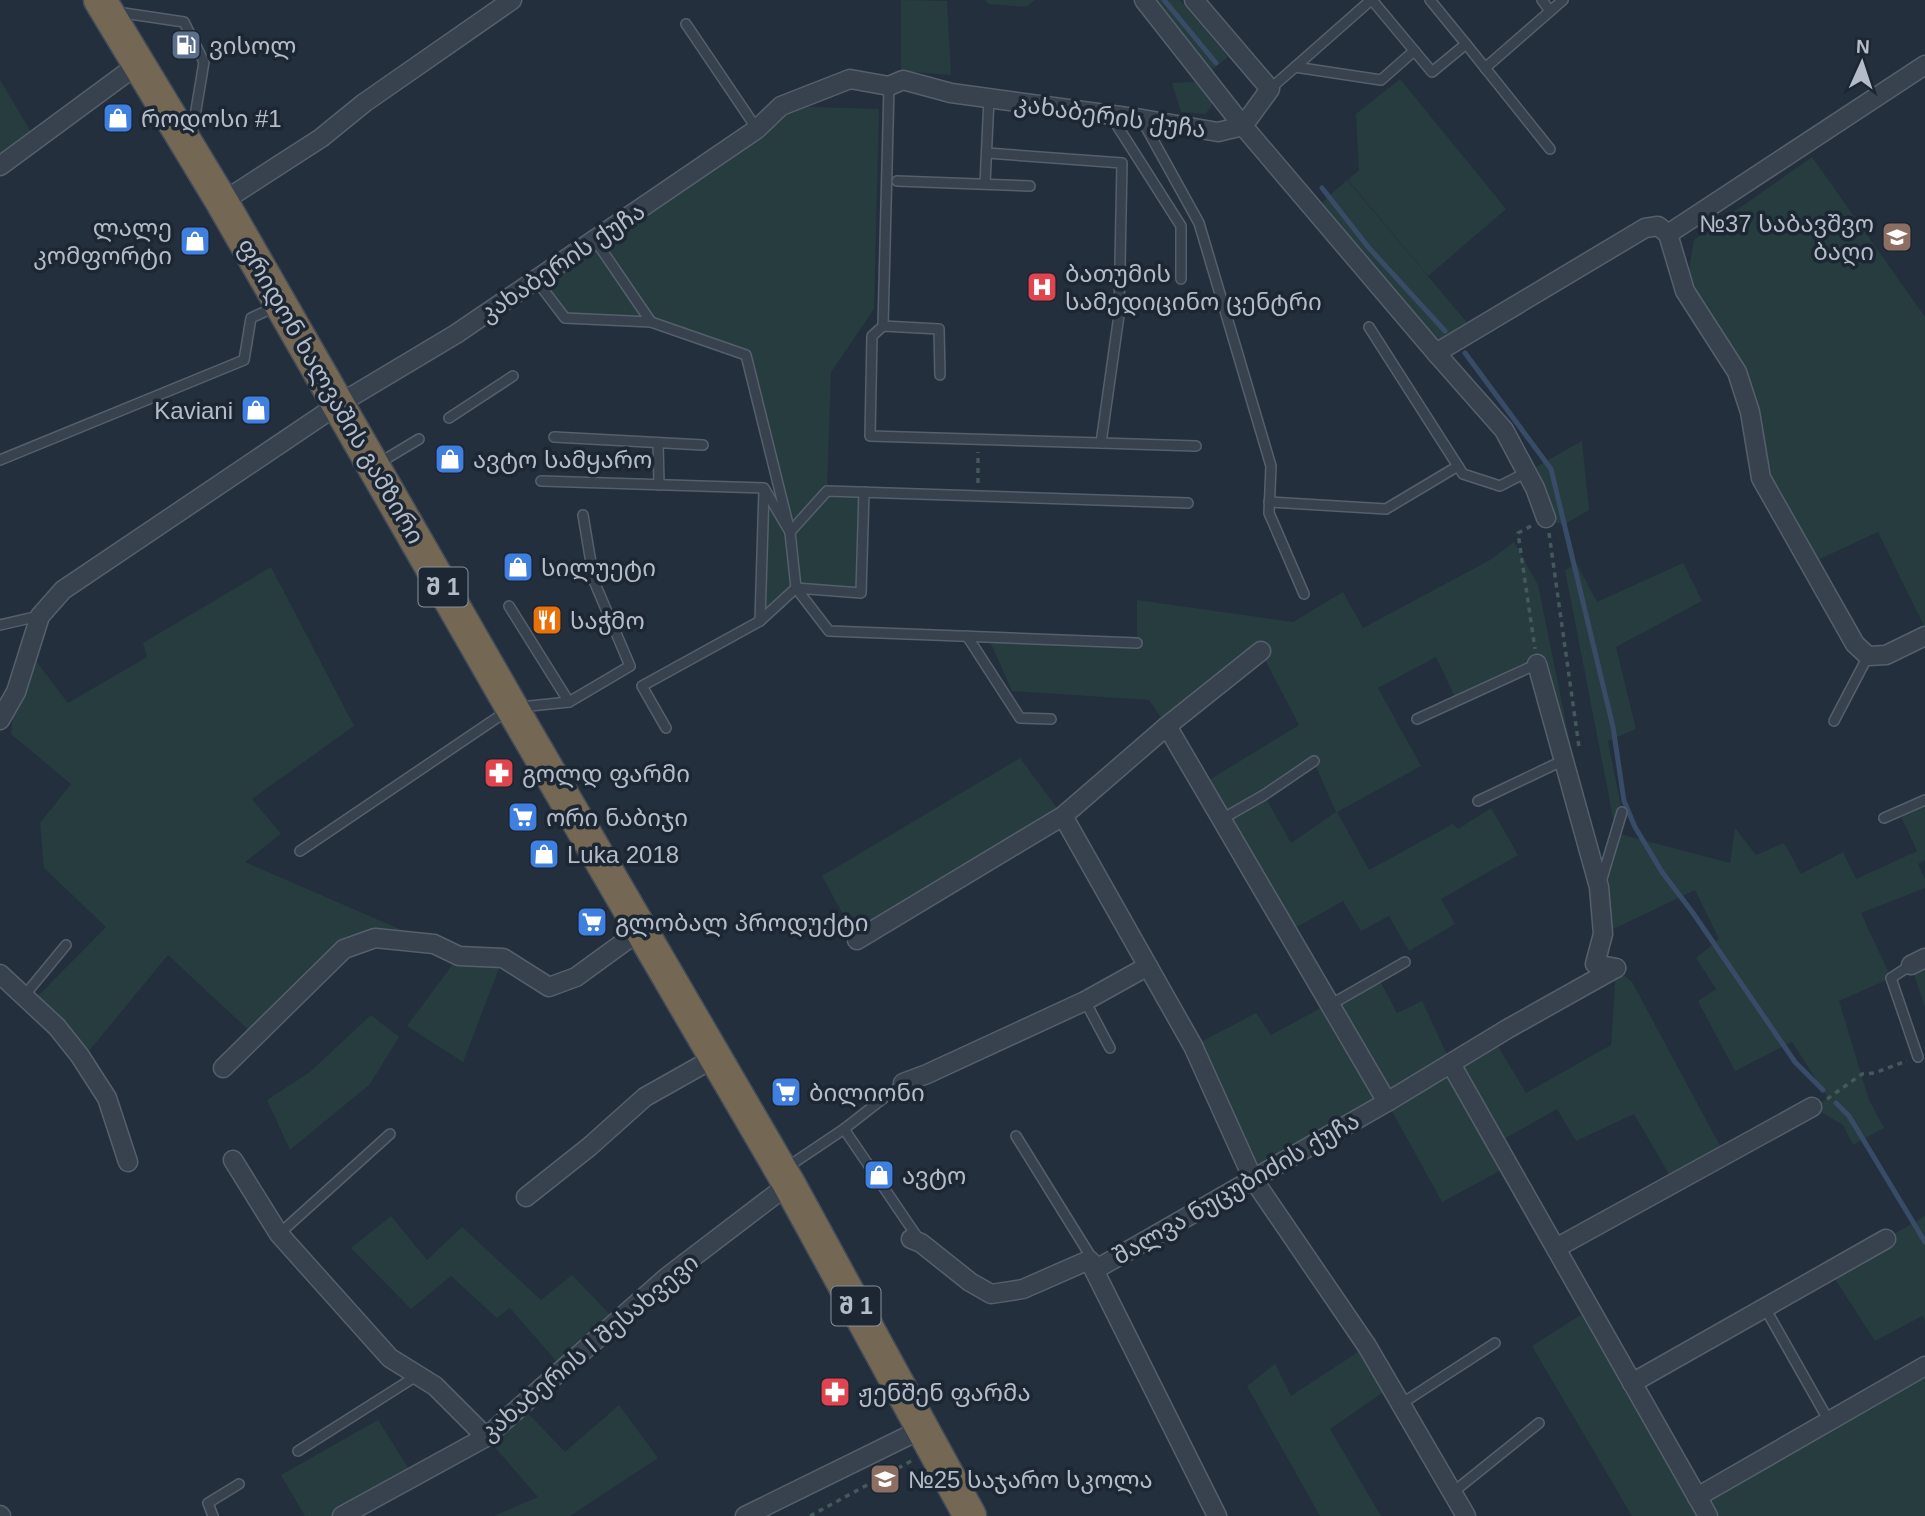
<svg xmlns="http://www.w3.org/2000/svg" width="1925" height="1516" font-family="Arial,'Noto Sans Georgian',sans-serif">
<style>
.green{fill:#263c3f;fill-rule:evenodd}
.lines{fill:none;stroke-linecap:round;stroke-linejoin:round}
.stream{stroke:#394c67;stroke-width:5}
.lane-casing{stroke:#565f6c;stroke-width:12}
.street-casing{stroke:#565f6c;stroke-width:21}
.highway-casing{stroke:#434c59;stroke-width:35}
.path{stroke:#44595c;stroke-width:3.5;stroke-dasharray:5 5;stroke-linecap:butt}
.lane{stroke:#38414e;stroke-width:9}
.street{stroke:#38414e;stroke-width:18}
.highway{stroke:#746855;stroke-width:32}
.labels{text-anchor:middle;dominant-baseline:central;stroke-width:7;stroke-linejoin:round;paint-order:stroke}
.shield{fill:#1d2633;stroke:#878f9c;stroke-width:2}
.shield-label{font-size:23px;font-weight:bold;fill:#b4bcc9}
.poi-label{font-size:24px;fill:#b4bcc9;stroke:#1d2633;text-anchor:start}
.street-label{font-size:24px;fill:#b4bcc9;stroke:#1d2633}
</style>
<rect width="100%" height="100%" fill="#242f3e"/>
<g class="green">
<path d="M901 0 947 1 951 75 901 71Z"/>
<path d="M985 0H1035L1026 7 989 4Z"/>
<path d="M1153 0H1180L1228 57 1212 70Z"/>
<path d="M1400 79 1506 209 1428 276 1348 180 1359 170 1356 114Z"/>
<path d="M0 80 36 140 0 166Z"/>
<path d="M1205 81C1213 96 1219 100 1205 114L1181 112 1172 83Z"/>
<path d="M781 106 879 109 874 309 831 372 827 490 864 492 861 593 796 589 760 621 764 488 788 529 746 355 651 322 565 318 536 280Z"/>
<path d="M1812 157 1925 317V628L1878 532 1809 564 1761 478 1750 412 1685 291 1694 240Z"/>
<path d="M1347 180 1474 331 1436 353 1315 209Z"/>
<path d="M1582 441 1589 510 1563 525 1546 518 1527 472Z"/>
<path d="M1514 542 1538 585 1599 885 1616 833 1565 570 1577 564 1597 602 1683 563 1702 601 1616 647 1636 729 1608 741 1622 812 1616 833 1730 863 1735 828 1756 855 1784 843 1801 874 1843 852 1856 879 1917 851 1899 812 1925 800V860L1918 864 1925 879V888L1861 913 1891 978 1839 1001 1869 1100 1884 1128 1853 1145 1843 1125 1812 1107 1828 1098 1792 1042 1735 1071 1698 1001 1716 989 1696 958 1719 939 1695 890 1603 934 1537 664 1457 701 1436 657 1378 688 1421 766 1337 812 1369 870 1453 824 1458 829 1491 808 1518 855 1441 899 1455 924 1409 951 1389 916 1361 931 1343 901 1288 932 1201 785 1299 725 1261 652 1167 726 1149 700 1012 691 988 637 1137 642V600L1293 622 1343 592 1363 628 1490 560ZM1314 762 1336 812 1291 843 1264 795Z"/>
<path d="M271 567 354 726 252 799 281 834 245 862 434 944 375 938 344 949 255 1036 168 955 88 1052 35 999 106 927 44 868 40 823 71 784 11 734 16 692 29 652 68 703 147 657 143 643Z"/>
<path d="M1020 758 1063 816 857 940 822 876Z"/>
<path d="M459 956 503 958 463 1062 407 1026Z"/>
<path d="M1925 958V1008L1911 965Z"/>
<path d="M1616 968 1632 982 1725 1155 1674 1183 1634 1114 1576 1141 1557 1109 1497 1143 1509 1166 1442 1202 1387 1102 1253 1179 1193 1046 1256 1013 1271 1035 1378 977 1397 1013 1422 1001 1451 1063 1493 1038 1526 1093 1611 1045Z"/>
<path d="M371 1015 399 1037 370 1084 290 1150 267 1100 310 1072Z"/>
<path d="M391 1216 427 1260 462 1227 541 1300 572 1275 617 1322 564 1370 510 1308 497 1318 451 1276 411 1309 351 1248Z"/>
<path d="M1925 1216V1321L1922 1316 1875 1341 1830 1271Z"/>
<path d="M1590 1309 1698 1497 1925 1366V1516H1632L1532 1346Z"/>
<path d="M1367 1346 1391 1387 1330 1429 1381 1516H1320L1247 1386 1275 1364 1291 1396Z"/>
<path d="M619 1405 658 1458 570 1516H494L538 1497 486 1437 522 1407 565 1452Z"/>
<path d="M378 1420 414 1477 342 1516H305L281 1475Z"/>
</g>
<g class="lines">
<g class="stream">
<path d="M1164 0 1216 63"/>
<path d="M1322 188 1369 248 1445 331"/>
<path d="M1465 353 1551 469 1613 727 1624 801 1635 827 1662 872 1693 913 1795 1062 1823 1090"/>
<path d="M1836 1103 1849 1116 1925 1242"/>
</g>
<g class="lane-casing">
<g id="lane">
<path d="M1372 0 1432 72 1466 44 1430 0"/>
<path d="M1542 0 1550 11"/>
<path d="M117 12 184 22 204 62 192 134"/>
<path d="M686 24 757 129"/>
<path d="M1466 44 1550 149"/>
<path d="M1295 67 1381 80 1414 51"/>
<path d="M1485 68 1563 0"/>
<path d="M1270 89 1371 0"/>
<path d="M1111 116 1181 226V279"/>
<path d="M1142 120 1199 223 1271 466 1269 513 1304 594"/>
<path d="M897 181 1030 186"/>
<path d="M985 184 989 98"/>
<path d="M595 240 651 322"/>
<path d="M536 280 565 318 651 322 746 355 790 532 796 588 760 621 642 686 666 728"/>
<path d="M883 326 889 86"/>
<path d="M1369 327 1463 474 1500 486 1527 472"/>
<path d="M940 375 939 329 883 326 872 336 870 436 1101 443 1119 315 1122 163 987 153"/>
<path d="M449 418 513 376"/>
<path d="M554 437 703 445"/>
<path d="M658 443 659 485"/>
<path d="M1101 443 1196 446"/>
<path d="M0 460 244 360 251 318 277 306"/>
<path d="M379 463 419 439"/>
<path d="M541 481 764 488 790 532 827 491 1188 503"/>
<path d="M1269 502 1386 509 1458 466"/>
<path d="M796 588 829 631 1137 643"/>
<path d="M796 588 861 593 864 492"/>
<path d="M509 606 569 702"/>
<path d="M760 621 764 490"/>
<path d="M0 625 39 616"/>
<path d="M967 636 1020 718 1051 719"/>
<path d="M520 707 569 702 630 666 594 581 583 515"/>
<path d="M1417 719 1537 664"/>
<path d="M1834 721 1868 656"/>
<path d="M1478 801 1564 760"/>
<path d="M1884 818 1925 800"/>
<path d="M1222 819 1264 795 1314 761"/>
<path d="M300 851 507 711"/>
<path d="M1601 882 1622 812"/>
<path d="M1911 965 1891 978 1918 1057"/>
<path d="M24 996 66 945"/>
<path d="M1085 1001 1110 1048"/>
<path d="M1330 1005 1405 962"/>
<path d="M844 1129 918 1238"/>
<path d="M1016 1136 1093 1260"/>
<path d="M786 1168 844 1129 903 1083"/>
<path d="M279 1234 390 1134"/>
<path d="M1765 1308 1829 1421"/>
<path d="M1401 1404 1495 1343"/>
<path d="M298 1451 418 1375"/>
<path d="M1452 1493 1539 1423"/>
<path d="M213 1516 208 1503 239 1484"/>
</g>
</g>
<g class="street-casing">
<g id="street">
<path d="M1144 0 1243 126 1436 353 1504 430 1535 488 1546 518"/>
<path d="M0 166 137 65"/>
<path d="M222 202 321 138 364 103 512 0"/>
<path d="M1668 234 1925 65"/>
<path d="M1436 353 1645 228 1658 226 1668 234 1685 291 1737 372 1750 412 1761 478 1855 644 1868 656 1886 655 1925 636"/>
<path d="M1537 664 1599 887 1603 934 1595 964 1616 968"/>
<path d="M0 720 16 692 40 616 63 590 339 404 456 334 757 129 781 106 850 79 889 86 903 80 951 93 1142 119 1218 132 1243 126 1270 89 1194 0"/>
<path d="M1167 726 1387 1102"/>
<path d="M1063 816 1193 1046 1253 1179 1367 1346 1466 1516"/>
<path d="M857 940 1063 816 1167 726 1261 651"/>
<path d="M1911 965 1925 958"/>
<path d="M0 974 57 1027 80 1056 107 1098 128 1162"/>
<path d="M1451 1064 1708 1516"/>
<path d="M223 1068 344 949 375 938 434 944 459 956 503 958 549 987 576 977 642 929"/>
<path d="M903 1083 927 1074 1085 1001 1148 966"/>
<path d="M233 1160 279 1234 390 1358 435 1386 486 1437"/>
<path d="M526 1197 589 1147 645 1097 716 1057"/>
<path d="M911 1239 921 1243 970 1282 991 1294 1023 1289 1089 1260 1098 1268 1387 1102 1509 1028 1616 968"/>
<path d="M1556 1248 1812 1107"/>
<path d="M1089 1260 1217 1516"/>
<path d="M1632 1383 1886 1239"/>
<path d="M1697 1497 1925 1366"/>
<path d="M0 1515 1 1516"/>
<path d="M342 1516 486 1437 667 1277 789 1184"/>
<path d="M745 1516 922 1429"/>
</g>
</g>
<g class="highway-casing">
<path id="highway" d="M100 0 222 202 512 708 789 1184 970 1516"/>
</g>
<g class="path">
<path d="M978 483V452"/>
<path d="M1531 526 1518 533 1535 649"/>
<path d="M1549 533 1579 747"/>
<path d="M1827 1099 1862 1074 1874 1073 1907 1061"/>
<path d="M810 1516 913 1460"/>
</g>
<use href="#lane" class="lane"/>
<use href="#street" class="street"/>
<use href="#highway" class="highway"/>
</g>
<defs>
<g id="fuel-square" transform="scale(1.575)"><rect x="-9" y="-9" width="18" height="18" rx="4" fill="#5c6f8a" stroke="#1d2633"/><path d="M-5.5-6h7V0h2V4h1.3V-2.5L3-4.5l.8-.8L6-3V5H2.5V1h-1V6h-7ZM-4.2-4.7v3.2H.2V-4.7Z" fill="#fff"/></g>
<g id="shop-square" transform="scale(1.575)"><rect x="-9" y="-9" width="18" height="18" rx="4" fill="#3f7fe0" stroke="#1d2633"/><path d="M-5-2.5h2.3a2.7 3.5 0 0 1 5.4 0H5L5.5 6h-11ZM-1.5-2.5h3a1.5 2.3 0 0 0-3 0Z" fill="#fff"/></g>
<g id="school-square" transform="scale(1.575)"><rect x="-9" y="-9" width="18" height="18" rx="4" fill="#8d6e63" stroke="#1d2633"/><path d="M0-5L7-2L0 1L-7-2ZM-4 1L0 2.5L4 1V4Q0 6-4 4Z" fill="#fff"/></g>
<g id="hospital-square" transform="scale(1.575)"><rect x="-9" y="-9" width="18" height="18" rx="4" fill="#e0444e" stroke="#1d2633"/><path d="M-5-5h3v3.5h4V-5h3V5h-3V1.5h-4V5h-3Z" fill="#fff"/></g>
<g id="restaurant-square" transform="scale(1.575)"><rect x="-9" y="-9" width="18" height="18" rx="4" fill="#e8710a" stroke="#1d2633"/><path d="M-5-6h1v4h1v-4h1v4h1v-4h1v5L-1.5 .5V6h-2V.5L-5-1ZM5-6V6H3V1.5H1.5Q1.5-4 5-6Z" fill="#fff"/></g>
<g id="pharmacy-square" transform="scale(1.575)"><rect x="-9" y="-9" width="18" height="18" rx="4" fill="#e0444e" stroke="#1d2633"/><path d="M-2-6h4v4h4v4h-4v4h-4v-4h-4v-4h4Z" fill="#fff"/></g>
<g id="supermarket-square" transform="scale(1.575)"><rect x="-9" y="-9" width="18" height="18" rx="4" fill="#3f7fe0" stroke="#1d2633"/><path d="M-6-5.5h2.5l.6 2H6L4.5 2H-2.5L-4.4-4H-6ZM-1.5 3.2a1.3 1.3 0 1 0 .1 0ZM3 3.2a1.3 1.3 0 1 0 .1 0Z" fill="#fff"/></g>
</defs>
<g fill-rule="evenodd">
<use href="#fuel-square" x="186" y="45"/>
<use href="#shop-square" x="118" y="118"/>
<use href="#school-square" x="1897" y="237"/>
<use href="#shop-square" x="195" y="241"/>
<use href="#hospital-square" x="1042" y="287"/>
<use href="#shop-square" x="256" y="410"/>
<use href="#shop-square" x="450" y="459"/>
<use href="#shop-square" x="518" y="567"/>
<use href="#restaurant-square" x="547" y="620"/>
<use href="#pharmacy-square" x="499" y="773"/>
<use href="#supermarket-square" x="523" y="817"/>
<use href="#shop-square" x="544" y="854"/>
<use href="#supermarket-square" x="592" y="922"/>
<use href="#supermarket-square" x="786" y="1092"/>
<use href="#shop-square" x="879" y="1175"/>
<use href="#pharmacy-square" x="835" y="1392"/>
<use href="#school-square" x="885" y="1479"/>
</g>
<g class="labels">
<g class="shield">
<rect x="418.5" y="567.5" width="49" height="39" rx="5"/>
<rect x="831.5" y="1286.5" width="49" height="39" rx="5"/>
</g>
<g class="shield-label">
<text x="443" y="587">შ 1</text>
<text x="856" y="1306">შ 1</text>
</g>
<g class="poi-label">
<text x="209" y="45">ვისოლ</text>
<text x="141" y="118">როდოსი #1</text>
<text x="1874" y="223" text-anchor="end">№37 საბავშვო<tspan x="1874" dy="28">ბაღი</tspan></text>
<text x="172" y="227" text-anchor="end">ლალე<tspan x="172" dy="28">კომფორტი</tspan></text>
<text x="1065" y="273">ბათუმის<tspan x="1065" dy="28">სამედიცინო ცენტრი</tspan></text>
<text x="233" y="410" text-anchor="end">Kaviani</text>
<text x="473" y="459">ავტო სამყარო</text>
<text x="541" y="567">სილუეტი</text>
<text x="570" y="620">საჭმო</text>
<text x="522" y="773">გოლდ ფარმი</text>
<text x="546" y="817">ორი ნაბიჯი</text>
<text x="567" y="854">Luka 2018</text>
<text x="615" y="922">გლობალ პროდუქტი</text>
<text x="809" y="1092">ბილიონი</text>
<text x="902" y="1175">ავტო</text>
<text x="858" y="1392">ჟენშენ ფარმა</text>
<text x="908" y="1479">№25 საჯარო სკოლა</text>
</g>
<g class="street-label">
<text transform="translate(1110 116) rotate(8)">კახაბერის ქუჩა</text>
<text transform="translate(562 262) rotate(-34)">კახაბერის ქუჩა</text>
<text transform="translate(331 391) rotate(60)">ფრიდონ ხალვაშის გამზირი</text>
<text transform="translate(1236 1188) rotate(-30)">შალვა ნუცუბიძის ქუჩა</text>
<text transform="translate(589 1347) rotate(-40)">კახაბერის I შესახვევი</text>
</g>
</g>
<g transform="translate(1862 63) rotate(3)" stroke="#1d2633" stroke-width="5" paint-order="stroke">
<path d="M0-5L12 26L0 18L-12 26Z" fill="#b4bcc9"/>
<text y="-10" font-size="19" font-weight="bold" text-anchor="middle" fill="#b4bcc9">N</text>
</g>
</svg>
